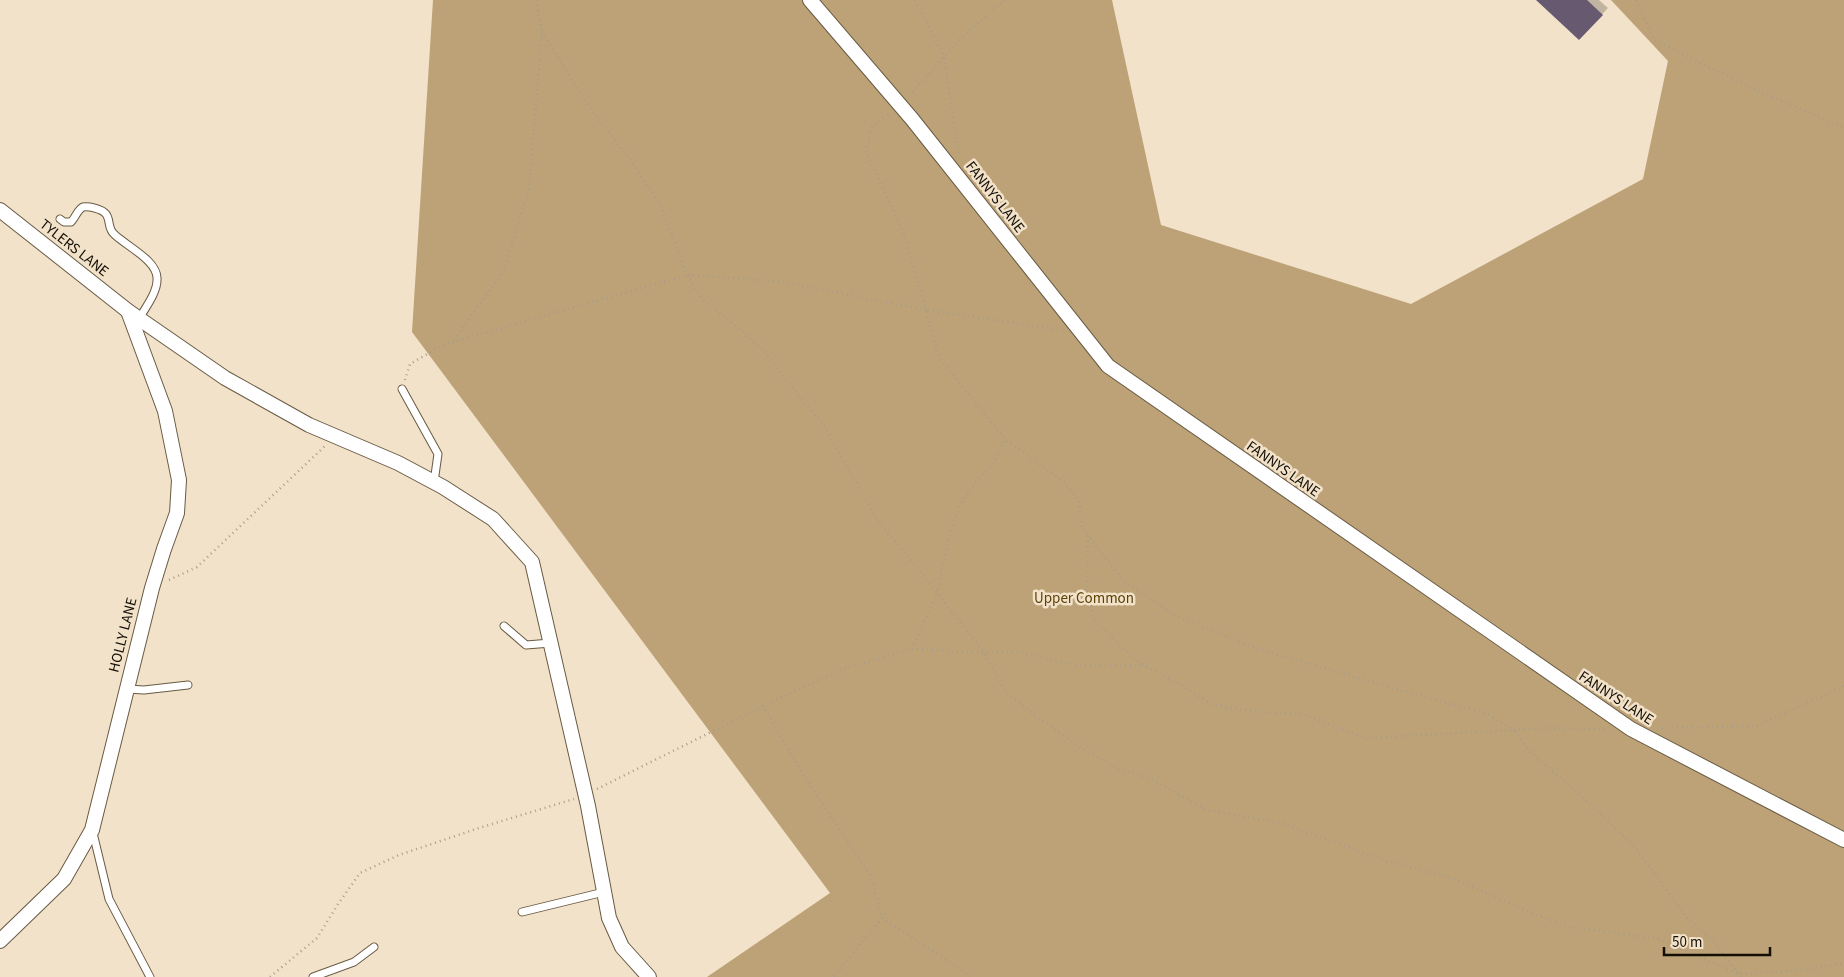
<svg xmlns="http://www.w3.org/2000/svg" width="1844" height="977" font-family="'Source Sans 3',sans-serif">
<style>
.forest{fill:#bca276}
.shadow{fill:#0003}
.building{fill:#67596f}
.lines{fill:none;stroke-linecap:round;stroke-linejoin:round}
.lane-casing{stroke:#685a44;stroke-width:9}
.street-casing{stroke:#685a44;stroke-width:16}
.path{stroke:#a99c89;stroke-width:2.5;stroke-dasharray:1 4;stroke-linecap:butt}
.lane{stroke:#fff;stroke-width:7}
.street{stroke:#fff;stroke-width:14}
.labels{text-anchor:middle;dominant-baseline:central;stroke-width:5;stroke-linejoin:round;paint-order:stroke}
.street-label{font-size:15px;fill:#140f06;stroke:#f2e2c9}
.park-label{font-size:15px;fill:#5b4007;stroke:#f2e2c9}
</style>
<rect width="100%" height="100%" fill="#f2e2c9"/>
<path class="forest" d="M433 0H1112L1161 225 1411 304 1643 179 1668 61 1611 0H1844V977H707L830 893 412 332Z"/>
<path class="shadow" d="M1538 0H1599L1608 8 1579 39Z"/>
<path class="building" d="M1536 0H1587L1603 15 1579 40Z"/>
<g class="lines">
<g class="lane-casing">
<g id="lane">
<path d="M60 219 64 222H71C75 218 78 209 83 207 89 206 101 209 105 213 111 218 107 228 114 234 126 246 159 261 157 280 157 293 145 308 139 319"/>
<path d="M402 389 438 454 434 482"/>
<path d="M504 626 526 645 551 643"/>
<path d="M127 689 144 690 188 685"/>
<path d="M93 833 109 899 150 977"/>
<path d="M522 912 604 892"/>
<path d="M313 977 354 962 374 947"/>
</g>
</g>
<g class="street-casing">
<g id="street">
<path d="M810 0 912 119 1108 366 1631 729 1844 840"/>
<path d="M0 210 128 311 225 378 309 425 398 463 443 487 493 519 532 562 588 806 609 918 622 947 649 977"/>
<path d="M0 941 64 879 92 830 152 588 164 549 177 513 179 480 165 411 128 311"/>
</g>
</g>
<g class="path">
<path d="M915 0 944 56 959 156"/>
<path d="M1636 0 1654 40 1767 95 1844 127"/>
<path d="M542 32 587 104 628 157 661 206 687 275 703 300 729 320 764 351 794 390 824 426 878 521 937 592 984 653 1006 692 1037 717 1083 749 1118 769 1153 780 1207 810 1282 823 1387 861 1455 879 1536 915 1569 927 1656 938 1739 974 1804 970 1844 963"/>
<path d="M909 96 958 41 1005 0"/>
<path d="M1063 330 926 310 939 358 1006 440 1064 482 1079 501 1082 528 1125 582 1175 615 1252 647 1378 684 1487 714 1514 730 1543 728 1606 729"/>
<path d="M454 340 504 270 529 189 542 32 536 0"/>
<path d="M405 380 410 364 445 344 687 275 777 281 926 310 903 231 866 152 872 127 890 113"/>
<path d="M1088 536 1087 593 1094 619 1133 659 1183 686 1212 705 1257 712 1302 714 1366 738 1514 730 1531 753 1577 792 1636 848 1688 919 1715 943 1741 977"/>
<path d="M169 580 197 567 325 446"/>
<path d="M912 649 937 592 951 529 964 498 978 479 993 464 1006 440"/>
<path d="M763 706 840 670 912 649 984 653 1019 651 1054 661 1086 666 1144 665"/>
<path d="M1662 728 1756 726 1844 686"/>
<path d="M597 789 763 706 804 776 871 877 882 918 833 977"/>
<path d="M882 918 956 966 969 977"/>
<path d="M270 977 317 938 338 904 360 873 399 855 479 828 574 799"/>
</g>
<use href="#lane" class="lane"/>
<use href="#street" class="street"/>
</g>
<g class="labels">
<g class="street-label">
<text transform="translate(995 197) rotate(52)">FANNYS LANE</text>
<text transform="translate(74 248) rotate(38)">TYLERS LANE</text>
<text transform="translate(1283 469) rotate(35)">FANNYS LANE</text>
<text transform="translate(123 635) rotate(-76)">HOLLY LANE</text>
<text transform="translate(1616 698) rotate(33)">FANNYS LANE</text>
</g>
<g class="park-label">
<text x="1084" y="598">Upper Common</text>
</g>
</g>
<path d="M1664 947v8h106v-8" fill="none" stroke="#140f06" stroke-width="2.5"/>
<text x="1672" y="947" font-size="15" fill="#140f06" stroke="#f2e2c9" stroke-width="4" paint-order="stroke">50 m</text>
</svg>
